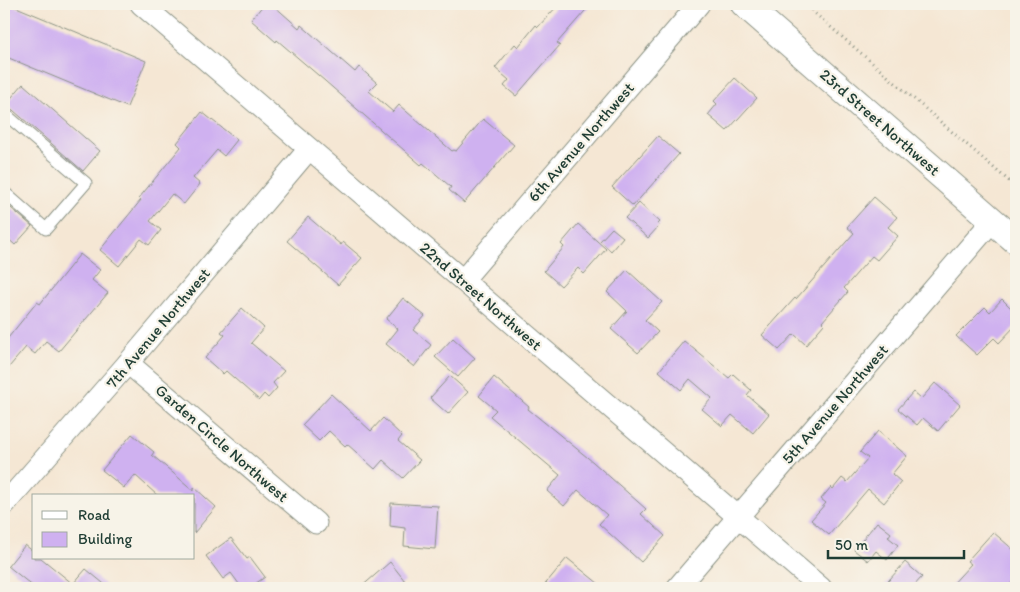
<svg xmlns="http://www.w3.org/2000/svg" width="1020" height="592" font-family="Itim,sans-serif">
<style>
.building{fill:#cfb1f0}
.lines{fill:none;stroke-linecap:round;stroke-linejoin:round}
.service-casing{stroke:#8a9284;stroke-width:13}
.minor-casing{stroke:#8a9284;stroke-width:23}
.tertiary-casing{stroke:#8a9284;stroke-width:28}
.path{stroke:#8a9284;stroke-width:3;stroke-dasharray:1 4;stroke-linecap:butt}
.service{stroke:#fff;stroke-width:11}
.minor{stroke:#fff;stroke-width:21}
.tertiary{stroke:#fff;stroke-width:26}
.labels{text-anchor:middle;dominant-baseline:central;stroke-width:4.5;stroke-linejoin:round;paint-order:stroke}
.street-label{font-size:16px;fill:#1f3d34;stroke:#f7f3e8}
</style>
<rect width="100%" height="100%" fill="#f7f3e8"/>
<filter id="ink" filterUnits="userSpaceOnUse"><feTurbulence type="fractalNoise" baseFrequency=".02" numOctaves="2"/><feDisplacementMap in="SourceGraphic" scale="10" xChannelSelector="R" yChannelSelector="G"/><feConvolveMatrix kernelMatrix="1 2 1 2 8 2 1 2 1" color-interpolation-filters="sRGB"/></filter>
<filter id="wash" filterUnits="userSpaceOnUse"><feTurbulence type="fractalNoise" baseFrequency=".0096" numOctaves="4" result="noise"/><feDisplacementMap in="SourceGraphic" scale="20" xChannelSelector="R" yChannelSelector="G"/><feGaussianBlur stdDeviation="1.12" result="paint"/><feColorMatrix in="noise" values="0 0 0 0 0 0 0 0 0 0 0 0 0 0 0 0 0 1.4 0 .05"/><feComposite in="paint" operator="in"/></filter>
<g filter="url(#wash)">
<rect width="100%" height="100%" fill="#f5e7d4"/>
<g id="blocks">
<g class="building">
<path d="M4 4H9L146 61 127 107 4 56Z"/>
<path d="M264 4H272L299 28 301 25 355 72 359 67 377 83 369 91 393 112 399 105 452 151 454 150 456 151 483 119 514 145 464 203 449 190 451 187 423 163 421 165 325 81 277 40 276 42 251 20Z"/>
<path d="M559 4H591L557 43 560 45 516 96 504 86 509 80 495 68 515 44 518 47 536 25 538 27Z"/>
<path d="M735 78 757 98 727 131 708 115 717 104 714 101Z"/>
<path d="M23 84 100 151 83 171 6 104Z"/>
<path d="M202 112 237 140 224 156 217 150 193 178 200 184 184 204 172 194 150 221 161 230 149 245 141 239 119 266 100 250 141 200 139 198 181 147 177 143Z"/>
<path d="M658 136 679 154 633 206 612 187Z"/>
<path d="M874 197 897 217 888 227 898 236 877 260 872 256 844 288 848 292 822 322 824 324 806 345 794 334 779 350 762 335 795 298 796 299 854 233 847 227Z"/>
<path d="M4 202 32 226 15 245 4 235Z"/>
<path d="M639 203 660 222 658 224 659 226 648 238 625 218Z"/>
<path d="M308 217 341 245 343 242 362 258 338 285 287 241Z"/>
<path d="M578 224 606 249 584 274 578 268 561 286 544 271 564 247 561 244Z"/>
<path d="M612 228 623 237 611 251 600 241Z"/>
<path d="M80 254 100 270 92 280 108 293 59 351 46 341 35 354 26 347 4 373V343L37 302 40 304Z"/>
<path d="M627 270 662 302 645 320 658 332 638 353 611 329 627 311 607 292Z"/>
<path d="M403 298 425 316 413 330 431 345 414 367 386 344 398 329 386 319Z"/>
<path d="M1002 299 1016 313V325L999 343 994 338 977 355 956 336 985 307 990 312Z"/>
<path d="M242 308 264 328 251 343 284 371 273 383 277 388 268 398 264 394 259 400 226 371 223 374 205 358 225 335 221 332Z"/>
<path d="M453 338 475 358 458 377 435 357Z"/>
<path d="M684 341 729 378 733 374 751 390 747 395 769 414 753 433 732 415 722 426 702 409 712 398 690 379 681 390 659 371Z"/>
<path d="M450 376 468 392 448 414 430 398Z"/>
<path d="M494 377 529 407 528 409 593 462 646 509 641 514 665 536 641 562 599 524 607 515 578 490 564 506 547 491 560 475 490 416 496 410 479 396Z"/>
<path d="M935 383 960 405 938 431 923 418 917 425 898 409 913 392 921 399Z"/>
<path d="M331 394 371 431 383 418 402 436 398 441 420 460 403 478 383 460 375 469 347 444 345 446 329 431 319 441 302 425Z"/>
<path d="M878 431 907 456 892 474 901 482 884 503 868 489 829 535 811 520 826 503 821 499 831 487 833 489 842 478 847 482 868 458 860 452Z"/>
<path d="M132 434 154 452 152 455 194 491V487L216 507 194 533V496H158L135 475 124 488 102 470Z"/>
<path d="M391 503 438 506 435 549 404 546 405 528 390 526Z"/>
<path d="M877 522 891 533 888 537 898 545 887 560 876 551 868 561 854 550Z"/>
<path d="M993 532 1016 552V578L1007 588H949L971 564 967 561Z"/>
<path d="M231 538 247 559 250 557 265 577 249 588H242L231 573 223 579 206 556Z"/>
<path d="M25 545 34 552V558H41L73 584 86 569 109 588H35L8 566Z"/>
<path d="M567 558 604 588H542Z"/>
<path d="M390 562 405 581 396 588H360Z"/>
<path d="M905 562 922 577 912 588H882Z"/>
</g>
</g>
</g>
<g filter="url(#ink)">
<use href="#blocks" fill-opacity="0" stroke="#8a9284" stroke-width="1"/>
<g class="lines">
<g class="service-casing">
<path id="service" d="M4 113 86 183 46 229 4 192"/>
</g>
<g class="minor-casing">
<g id="minor">
<path d="M141 4 821 588"/>
<path d="M463 280 699 4"/>
<path d="M128 363 316 523"/>
<path d="M4 505 128 363 309 149"/>
<path d="M677 588 993 220"/>
</g>
</g>
<g class="tertiary-casing">
<path id="tertiary" d="M744 4 1016 241"/>
</g>
<path class="path" d="M804 4 1016 187"/>
<use href="#service" class="service"/>
<use href="#minor" class="minor"/>
<use href="#tertiary" class="tertiary"/>
</g>
</g>
<g class="labels">
<g class="street-label">
<text transform="translate(880 122) rotate(41)">23rd Street Northwest</text>
<text transform="translate(581 142) rotate(-49)">6th Avenue Northwest</text>
<text transform="translate(481 296) rotate(41)">22nd Street Northwest</text>
<text transform="translate(158 328) rotate(-50)">7th Avenue Northwest</text>
<text transform="translate(835 404) rotate(-49)">5th Avenue Northwest</text>
<text transform="translate(222 443) rotate(41)">Garden Circle Northwest</text>
</g>
</g>
<rect width="1020" height="592" fill="none" stroke="#f7f3e8" stroke-width="20"/>
<rect x="32" y="494" width="162" height="65" fill="#f7f3e8" stroke="#a1aaa0"/>
<rect x="42" y="511" width="25" height="8" fill="#ffffff" stroke="#a1aaa0"/>
<text x="78" y="520" font-size="15" fill="#1f3d34">Road</text>
<rect x="42" y="532" width="25" height="15" fill="#cfb1f0" stroke="#a1aaa0"/>
<text x="78" y="544" font-size="15" fill="#1f3d34">Building</text>
<path d="M828 550v8h136v-8" fill="none" stroke="#1f3d34" stroke-width="2.5"/>
<text x="835" y="550" font-size="15" fill="#1f3d34" stroke="#f7f3e8" stroke-width="4" paint-order="stroke">50 m</text>
</svg>
